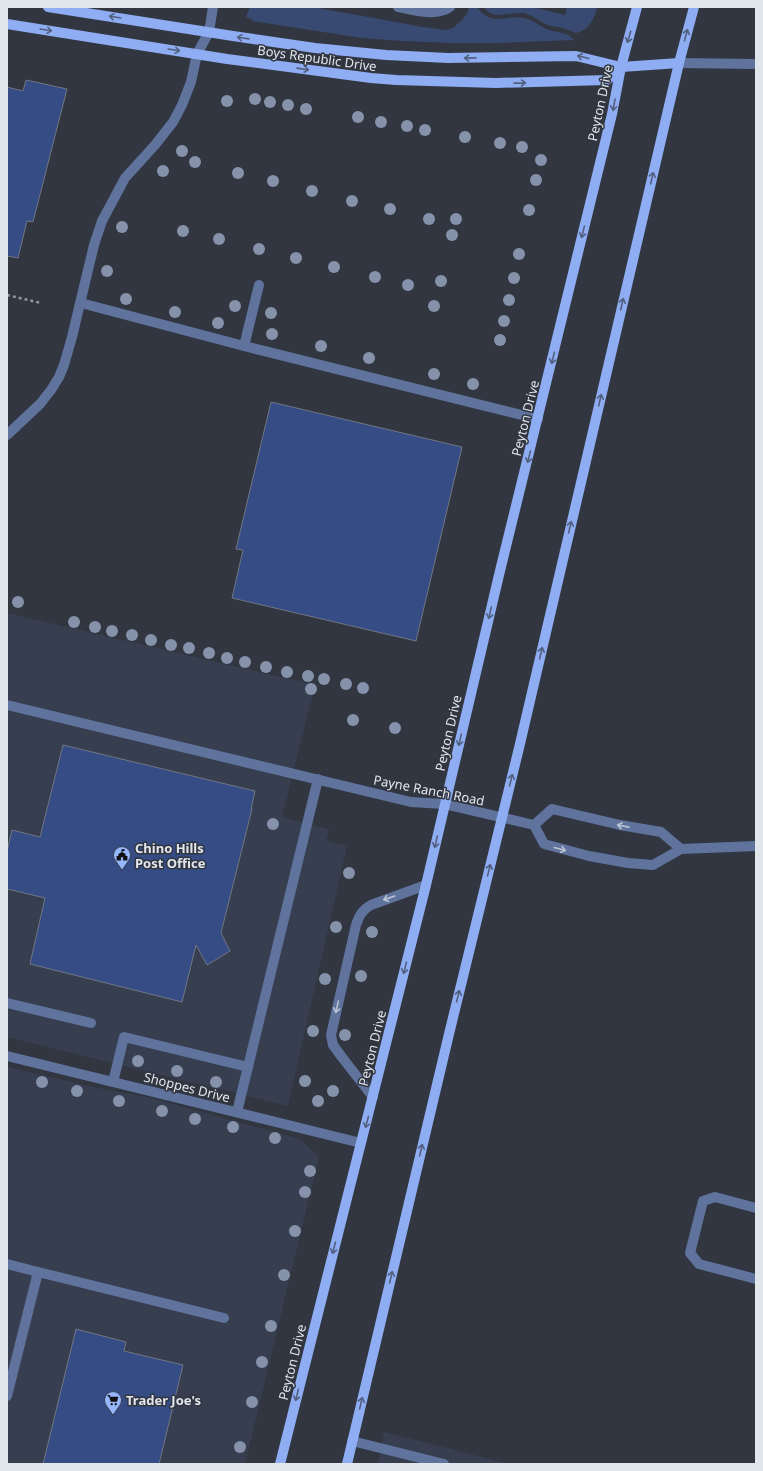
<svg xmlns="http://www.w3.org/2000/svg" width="763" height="1471" font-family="'Noto Sans',sans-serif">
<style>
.built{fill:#373e4f}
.green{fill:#394a72}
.building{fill:#354c84;stroke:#717683}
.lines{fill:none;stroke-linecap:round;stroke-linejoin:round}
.path{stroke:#91969f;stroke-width:2.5;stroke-dasharray:3 3;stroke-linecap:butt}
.minor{stroke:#5f739d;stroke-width:10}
.major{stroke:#8fadf3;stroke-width:10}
.tree{fill:#8691aa}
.oneway{stroke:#52607f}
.oneway2{stroke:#bac3d4}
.labels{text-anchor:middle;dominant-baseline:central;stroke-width:3;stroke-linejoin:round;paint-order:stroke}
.street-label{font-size:13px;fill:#e1e5ec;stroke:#313641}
.poi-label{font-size:13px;font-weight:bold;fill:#e1e5ec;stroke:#313641;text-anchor:start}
</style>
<rect width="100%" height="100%" fill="#313641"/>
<g class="built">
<path d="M7 613 315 685 282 817 329 829 326 841 347 846 288 1106 7 1037Z"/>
<path d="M7 1067 98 1088 147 1097 300 1139 319 1157 245 1464H7Z"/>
<path d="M384 1432 510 1464H378Z"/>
</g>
<g class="green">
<path d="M250 7H313L423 27 446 30 453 28 462 20 467 14 469 7H477C493 28 503 14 523 18 533 19 540 27 549 30 557 33 569 32 574 40L496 43H451L402 41 362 38 253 21 252 19 246 17Z"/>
<path d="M484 7H532L565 15 567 7H597C595 18 588 31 576 33L563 28 547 25 532 16 524 13 495 15 488 12Z"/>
</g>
<g class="building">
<path d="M26 80 67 89 33 222 27 221 18 258 7 256V87L23 91Z"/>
<path d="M271 402 462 447 416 641 232 598 243 550 236 549Z"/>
<path d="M63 745 255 791 251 809H252L221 933 230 951 207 965 196 945 182 1002 30 964 45 898 7 889V852L12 830 40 837Z"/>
<path d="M76 1329 126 1342 124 1351 183 1365 159 1464H43Z"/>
</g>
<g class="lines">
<path class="path" d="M7 295 41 303"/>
<g class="minor">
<path d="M398 7C414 10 436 17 450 7"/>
<path d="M679 63 756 64"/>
<path d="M81 303 244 346 538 419"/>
<path d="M244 346 259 285"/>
<path d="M7 435 40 404 51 390 59 377 64 365 72 337 94 245 102 221 125 178 155 145 173 122 182 105 191 82 197 54 209 32 213 7"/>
<path d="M7 705 411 802 444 804 534 825"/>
<path d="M534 825 544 844 589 856 628 863 653 865 681 849 756 846"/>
<path d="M534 825 552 809 620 825 661 832 681 849"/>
<path d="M7 1003 91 1023"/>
<path d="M7 1056 361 1143"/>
<path d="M113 1082 124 1037 248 1067"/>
<path d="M373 1097 341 1056 333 1045 331 1035 356 925C359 916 362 910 371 905L426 885"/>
<path d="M237 1112 318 779"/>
<path d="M756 1208 715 1197 703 1201 690 1253 699 1264 756 1279"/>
<path d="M7 1264 38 1272 7 1396"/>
<path d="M38 1272 224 1318"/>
<path d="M352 1441 444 1464"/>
</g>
<g class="major">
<path d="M48 7 233 36 315 48 386 55 448 58 576 56 621 67 679 63"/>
<path d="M7 24 227 59 371 78 396 80 496 83 607 80 621 67"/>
<path d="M280 1464 426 885 499 575 612 114 621 67 637 7"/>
<path d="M347 1464 449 1034 519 748 679 63 694 7"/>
</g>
</g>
<g class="tree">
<circle cx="255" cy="99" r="6"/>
<circle cx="227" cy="101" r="6"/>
<circle cx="270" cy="102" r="6"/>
<circle cx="288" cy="105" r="6"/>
<circle cx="306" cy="109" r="6"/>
<circle cx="358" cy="117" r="6"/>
<circle cx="381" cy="122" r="6"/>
<circle cx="407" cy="126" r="6"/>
<circle cx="425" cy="130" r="6"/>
<circle cx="465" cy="137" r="6"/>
<circle cx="500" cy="143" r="6"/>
<circle cx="522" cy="147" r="6"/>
<circle cx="182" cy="151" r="6"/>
<circle cx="541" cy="160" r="6"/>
<circle cx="195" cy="162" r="6"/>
<circle cx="163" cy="171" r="6"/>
<circle cx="238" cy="173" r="6"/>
<circle cx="536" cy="180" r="6"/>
<circle cx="273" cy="181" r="6"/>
<circle cx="312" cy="191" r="6"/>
<circle cx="352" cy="201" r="6"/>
<circle cx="390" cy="209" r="6"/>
<circle cx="529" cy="210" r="6"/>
<circle cx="429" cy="219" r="6"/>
<circle cx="456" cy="219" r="6"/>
<circle cx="122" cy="227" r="6"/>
<circle cx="183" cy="231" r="6"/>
<circle cx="452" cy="235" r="6"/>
<circle cx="219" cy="239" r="6"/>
<circle cx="259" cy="249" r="6"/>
<circle cx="519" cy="254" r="6"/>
<circle cx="296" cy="258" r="6"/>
<circle cx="334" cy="267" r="6"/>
<circle cx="107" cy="271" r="6"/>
<circle cx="375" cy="277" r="6"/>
<circle cx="514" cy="278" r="6"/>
<circle cx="441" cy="281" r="6"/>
<circle cx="408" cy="285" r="6"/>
<circle cx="126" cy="299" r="6"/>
<circle cx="509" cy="300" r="6"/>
<circle cx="235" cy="306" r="6"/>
<circle cx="434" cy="306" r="6"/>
<circle cx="175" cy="312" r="6"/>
<circle cx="271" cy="313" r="6"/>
<circle cx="504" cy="321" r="6"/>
<circle cx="218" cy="323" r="6"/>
<circle cx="272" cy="334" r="6"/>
<circle cx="500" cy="340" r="6"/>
<circle cx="321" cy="346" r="6"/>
<circle cx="369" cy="358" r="6"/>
<circle cx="434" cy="374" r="6"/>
<circle cx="473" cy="384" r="6"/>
<circle cx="18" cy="602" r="6"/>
<circle cx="74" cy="622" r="6"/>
<circle cx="95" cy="627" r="6"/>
<circle cx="112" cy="631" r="6"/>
<circle cx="132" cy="635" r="6"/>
<circle cx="151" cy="640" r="6"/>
<circle cx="171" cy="645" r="6"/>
<circle cx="189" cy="648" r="6"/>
<circle cx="209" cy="653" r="6"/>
<circle cx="227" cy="658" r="6"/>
<circle cx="245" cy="662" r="6"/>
<circle cx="266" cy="667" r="6"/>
<circle cx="287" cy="672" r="6"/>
<circle cx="308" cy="676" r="6"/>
<circle cx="324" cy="679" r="6"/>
<circle cx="346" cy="684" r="6"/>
<circle cx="363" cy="688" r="6"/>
<circle cx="311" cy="689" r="6"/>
<circle cx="353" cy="720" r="6"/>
<circle cx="395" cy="728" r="6"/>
<circle cx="273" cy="824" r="6"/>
<circle cx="349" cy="873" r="6"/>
<circle cx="336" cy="927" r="6"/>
<circle cx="372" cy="932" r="6"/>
<circle cx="361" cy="976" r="6"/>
<circle cx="325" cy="979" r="6"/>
<circle cx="313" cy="1031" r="6"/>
<circle cx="345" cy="1035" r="6"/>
<circle cx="138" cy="1061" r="6"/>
<circle cx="177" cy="1071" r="6"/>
<circle cx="305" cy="1081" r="6"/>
<circle cx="42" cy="1082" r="6"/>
<circle cx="216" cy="1082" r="6"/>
<circle cx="77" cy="1091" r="6"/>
<circle cx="333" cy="1091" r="6"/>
<circle cx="119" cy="1101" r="6"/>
<circle cx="318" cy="1101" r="6"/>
<circle cx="162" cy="1111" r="6"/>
<circle cx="195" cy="1119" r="6"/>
<circle cx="233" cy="1127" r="6"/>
<circle cx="275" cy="1138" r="6"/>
<circle cx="310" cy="1171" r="6"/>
<circle cx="305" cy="1192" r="6"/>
<circle cx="295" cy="1231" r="6"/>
<circle cx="284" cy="1275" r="6"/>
<circle cx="271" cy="1326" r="6"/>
<circle cx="262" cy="1362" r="6"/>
<circle cx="252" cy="1402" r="6"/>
<circle cx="240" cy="1447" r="6"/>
</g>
<defs><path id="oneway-shaft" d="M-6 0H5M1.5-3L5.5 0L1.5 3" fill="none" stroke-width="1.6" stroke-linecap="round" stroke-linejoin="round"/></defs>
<g class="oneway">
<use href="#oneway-shaft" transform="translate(115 17) rotate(-171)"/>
<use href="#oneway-shaft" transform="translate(46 30) rotate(9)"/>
<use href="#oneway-shaft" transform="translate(686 35) rotate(-75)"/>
<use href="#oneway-shaft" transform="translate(629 37) rotate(107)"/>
<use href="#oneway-shaft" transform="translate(243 38) rotate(-172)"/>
<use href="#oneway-shaft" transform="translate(174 50) rotate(9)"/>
<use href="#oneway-shaft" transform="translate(583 57) rotate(-166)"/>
<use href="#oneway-shaft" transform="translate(470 58) rotate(179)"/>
<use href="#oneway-shaft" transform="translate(303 69) rotate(8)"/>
<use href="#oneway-shaft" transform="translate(520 83) rotate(-1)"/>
<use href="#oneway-shaft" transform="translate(614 105) rotate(100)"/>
<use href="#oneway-shaft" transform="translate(652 178) rotate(-77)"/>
<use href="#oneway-shaft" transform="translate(583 232) rotate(104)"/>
<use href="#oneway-shaft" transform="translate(622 304) rotate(-77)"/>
<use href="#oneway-shaft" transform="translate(553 358) rotate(104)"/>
<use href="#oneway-shaft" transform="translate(600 400) rotate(-77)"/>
<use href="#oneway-shaft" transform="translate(529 457) rotate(104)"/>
<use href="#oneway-shaft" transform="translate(570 527) rotate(-77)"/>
<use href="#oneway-shaft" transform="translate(490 613) rotate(103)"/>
<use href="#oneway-shaft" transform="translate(541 653) rotate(-77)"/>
<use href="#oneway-shaft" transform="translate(460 740) rotate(103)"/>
<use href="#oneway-shaft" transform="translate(511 780) rotate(-76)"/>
<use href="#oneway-shaft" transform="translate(436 842) rotate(103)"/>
<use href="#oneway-shaft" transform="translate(489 870) rotate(-76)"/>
<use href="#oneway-shaft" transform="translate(405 968) rotate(104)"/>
<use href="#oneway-shaft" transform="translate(458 996) rotate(-76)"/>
<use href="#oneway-shaft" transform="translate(367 1122) rotate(105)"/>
<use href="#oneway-shaft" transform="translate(421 1150) rotate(-77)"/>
<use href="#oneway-shaft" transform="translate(334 1248) rotate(104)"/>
<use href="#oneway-shaft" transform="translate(391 1277) rotate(-77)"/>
<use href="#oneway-shaft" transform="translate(297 1395) rotate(104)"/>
<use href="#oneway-shaft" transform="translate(361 1403) rotate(-77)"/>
</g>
<g class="oneway2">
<use href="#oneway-shaft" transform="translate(623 826) rotate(-169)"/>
<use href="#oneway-shaft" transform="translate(560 849) rotate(15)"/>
<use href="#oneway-shaft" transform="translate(389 898) rotate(161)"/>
<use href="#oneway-shaft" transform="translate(337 1007) rotate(103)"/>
</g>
<defs>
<g id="civic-pin" transform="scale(0.9)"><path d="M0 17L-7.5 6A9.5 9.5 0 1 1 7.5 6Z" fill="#96b6fd" stroke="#313641"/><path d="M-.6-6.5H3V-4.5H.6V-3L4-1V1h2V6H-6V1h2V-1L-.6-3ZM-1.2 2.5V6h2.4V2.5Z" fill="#111"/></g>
<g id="supermarket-pin" transform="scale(0.9)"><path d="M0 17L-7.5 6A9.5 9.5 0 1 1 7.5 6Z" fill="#96b6fd" stroke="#313641"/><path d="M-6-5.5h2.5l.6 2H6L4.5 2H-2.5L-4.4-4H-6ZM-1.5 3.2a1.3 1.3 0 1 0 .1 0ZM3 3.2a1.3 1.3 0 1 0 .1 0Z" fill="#111"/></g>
</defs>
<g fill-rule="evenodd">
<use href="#civic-pin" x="122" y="855"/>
<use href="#supermarket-pin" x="113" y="1400"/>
</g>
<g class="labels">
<g class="street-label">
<text transform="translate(317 58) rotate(8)">Boys Republic Drive</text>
<text transform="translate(600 103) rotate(-78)">Peyton Drive</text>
<text transform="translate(525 418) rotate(-76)">Peyton Drive</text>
<text transform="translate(448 733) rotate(-77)">Peyton Drive</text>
<text transform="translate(429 790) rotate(11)">Payne Ranch Road</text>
<text transform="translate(372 1048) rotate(-76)">Peyton Drive</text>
<text transform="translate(187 1087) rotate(14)">Shoppes Drive</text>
<text transform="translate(292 1362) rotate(-76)">Peyton Drive</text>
</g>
<g class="poi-label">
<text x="135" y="848">Chino Hills<tspan x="135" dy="15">Post Office</tspan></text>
<text x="126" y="1400">Trader Joe's</text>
</g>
</g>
<rect width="763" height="1471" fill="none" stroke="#e1e5ec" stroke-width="16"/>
</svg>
